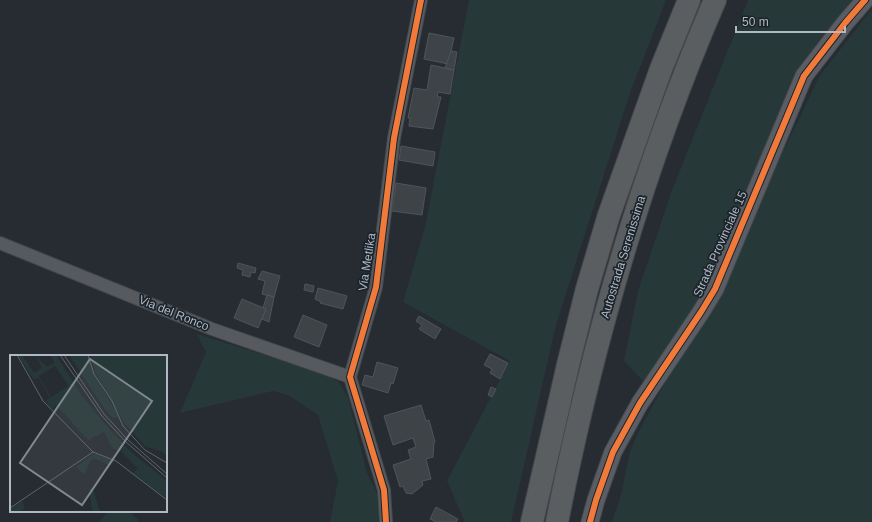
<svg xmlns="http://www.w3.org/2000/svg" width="872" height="522" font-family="Helvetica,sans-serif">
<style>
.green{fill:#273838}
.building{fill:#3e4348;stroke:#4e5459}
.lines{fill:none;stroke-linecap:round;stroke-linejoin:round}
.street-casing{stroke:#44484c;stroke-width:14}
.secondary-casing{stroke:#44484c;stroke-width:19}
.highway-casing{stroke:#43484d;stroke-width:24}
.street{stroke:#565a5f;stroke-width:12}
.secondary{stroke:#5a5e64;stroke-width:17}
.highway{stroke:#5a5e60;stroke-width:22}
.cycleway-casing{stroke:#1b232b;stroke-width:8}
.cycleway{stroke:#f17a3a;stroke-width:6}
.labels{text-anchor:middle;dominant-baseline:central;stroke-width:3.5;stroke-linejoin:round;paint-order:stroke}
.street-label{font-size:12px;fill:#b0b9c3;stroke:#1b232b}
.inset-road{fill:none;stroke:#5d646c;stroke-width:1}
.view{fill:#808890;fill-opacity:0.15;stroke:#808890;stroke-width:2}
.inset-edge{fill:none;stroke:#b0b9c3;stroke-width:2}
</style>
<rect width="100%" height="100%" fill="#262c32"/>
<g class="green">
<path d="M469 0H666L630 93 556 325 511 522H465L447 481 510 361 403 302 425 227Z"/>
<path d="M748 0H865L804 76 726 264 650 388 624 361 638 291 671 193Z"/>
<path d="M872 9V522H612L621 495 630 452 637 435 668 377 713 309 731 271 782 154 820 75Z"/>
<path d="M197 334 325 374 339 382 348 398 367 473 377 493 379 522H330L338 481 318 415 290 396 273 391 180 413 206 352Z"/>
<path d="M109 511H129L138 520 136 522H99Z"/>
</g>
<g class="building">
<path d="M429 33 454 38 448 64 424 59Z"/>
<path d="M451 51 457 52 454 70 445 68Z"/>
<path d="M431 65 454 70 450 94 438 92 437 97H441L433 129 409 126 410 118H408L414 88 427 90Z"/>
<path d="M401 146 435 152 433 166 399 160Z"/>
<path d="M396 183 426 188 422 215 392 211Z"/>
<path d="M238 263 256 268 255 273 251 272 250 277 242 275 243 270 237 268Z"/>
<path d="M262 271 280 276 274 297 262 294 265 281 258 279Z"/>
<path d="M305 284 314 286 313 292 304 290Z"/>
<path d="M318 288 347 296 343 309 320 303 321 302 315 299Z"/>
<path d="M267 295 274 297 269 322 262 319 266 309 263 308Z"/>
<path d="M242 299 266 309 258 328 234 318Z"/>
<path d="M303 315 327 325 319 347 294 337Z"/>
<path d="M419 316 441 329 435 339 419 329 422 325 416 321Z"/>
<path d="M490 354 508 363 500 379 490 373 492 369 484 365Z"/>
<path d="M377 362 398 368 393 384 391 383 388 393 362 385 365 375 373 377Z"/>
<path d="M491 387 496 389 492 397 488 395Z"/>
<path d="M421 405 426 421 429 420 435 442H434L433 457 426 459 431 479 422 481 423 485 412 494 406 493 403 486 400 487 393 465 411 459 408 450 416 447 413 438 393 445 384 416Z"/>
<path d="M436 507 458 519 456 522H436L430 519Z"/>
</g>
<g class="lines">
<g class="street-casing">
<g id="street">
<path d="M0 243 212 329 350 377"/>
<path d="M386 522 384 490 350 377 376 287 394 138 421 0"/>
</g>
</g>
<g class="secondary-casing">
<path id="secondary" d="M590 522 596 500 613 452 640 403 701 312 715 289 804 76 845 23 865 0"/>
</g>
<g class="highway-casing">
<g id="highway">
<path d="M532 522 568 365 587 289 609 215 661 69 689 0"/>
<path d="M557 522C592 344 643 167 715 0"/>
</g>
</g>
<use href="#street" class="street"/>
<use href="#secondary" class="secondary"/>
<use href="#highway" class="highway"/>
<g class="cycleway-casing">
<g id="cycleway">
<path d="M386 522 384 490 350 377 376 287 394 138 421 0"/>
<path d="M590 522 596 500 613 452 640 403 701 312 715 289 804 76 845 23 865 0"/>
</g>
</g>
<use href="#cycleway" class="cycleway"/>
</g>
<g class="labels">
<g class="street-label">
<text transform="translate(720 244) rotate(-66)">Strada Provinciale 15</text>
<text transform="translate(623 257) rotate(-73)">Autostrada Serenissima</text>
<text transform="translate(367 262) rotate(-81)">Via Metlika</text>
<text transform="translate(174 313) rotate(22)">Via del Ronco</text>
</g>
</g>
<g transform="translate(10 355)">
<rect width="157" height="157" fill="#262c32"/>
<path d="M8 0H12L24 18 32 13 25 0 37 12 45 8 40 0H46L72 41 94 68 121 97 157 126V144L123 118 128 114 110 95 103 94 94 77 78 85 46 50 42 54 35 46 40 43 29 23 24 25ZM45 11 59 31 41 42 29 21ZM59 0H78L84 19 109 62 103 63 96 56ZM80 0H157V101L153 97 135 91 115 69 85 17ZM83 99H86L105 106 100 111 85 104 81 105 74 120 66 112ZM83 133 88 151 90 157H84L82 153 79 134ZM12 146 15 153 9 157H0V154Z" fill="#273838" fill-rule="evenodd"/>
<path class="inset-road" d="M7 0 33 46 83 97 106 106 157 145M50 0 92 61 115 86 157 123M54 0 94 59 117 84 157 119M78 0 84 19 102 46 113 71 135 95 157 108M0 153 83 97"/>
<path class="view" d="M80 4 142 46 72 150 10 108Z"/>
<rect width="157" height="157" class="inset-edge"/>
</g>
<path d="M736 26v6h109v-6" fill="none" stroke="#b0b9c3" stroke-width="2"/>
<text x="742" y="26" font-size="12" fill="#b0b9c3" stroke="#1b232b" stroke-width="3" paint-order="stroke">50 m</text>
</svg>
